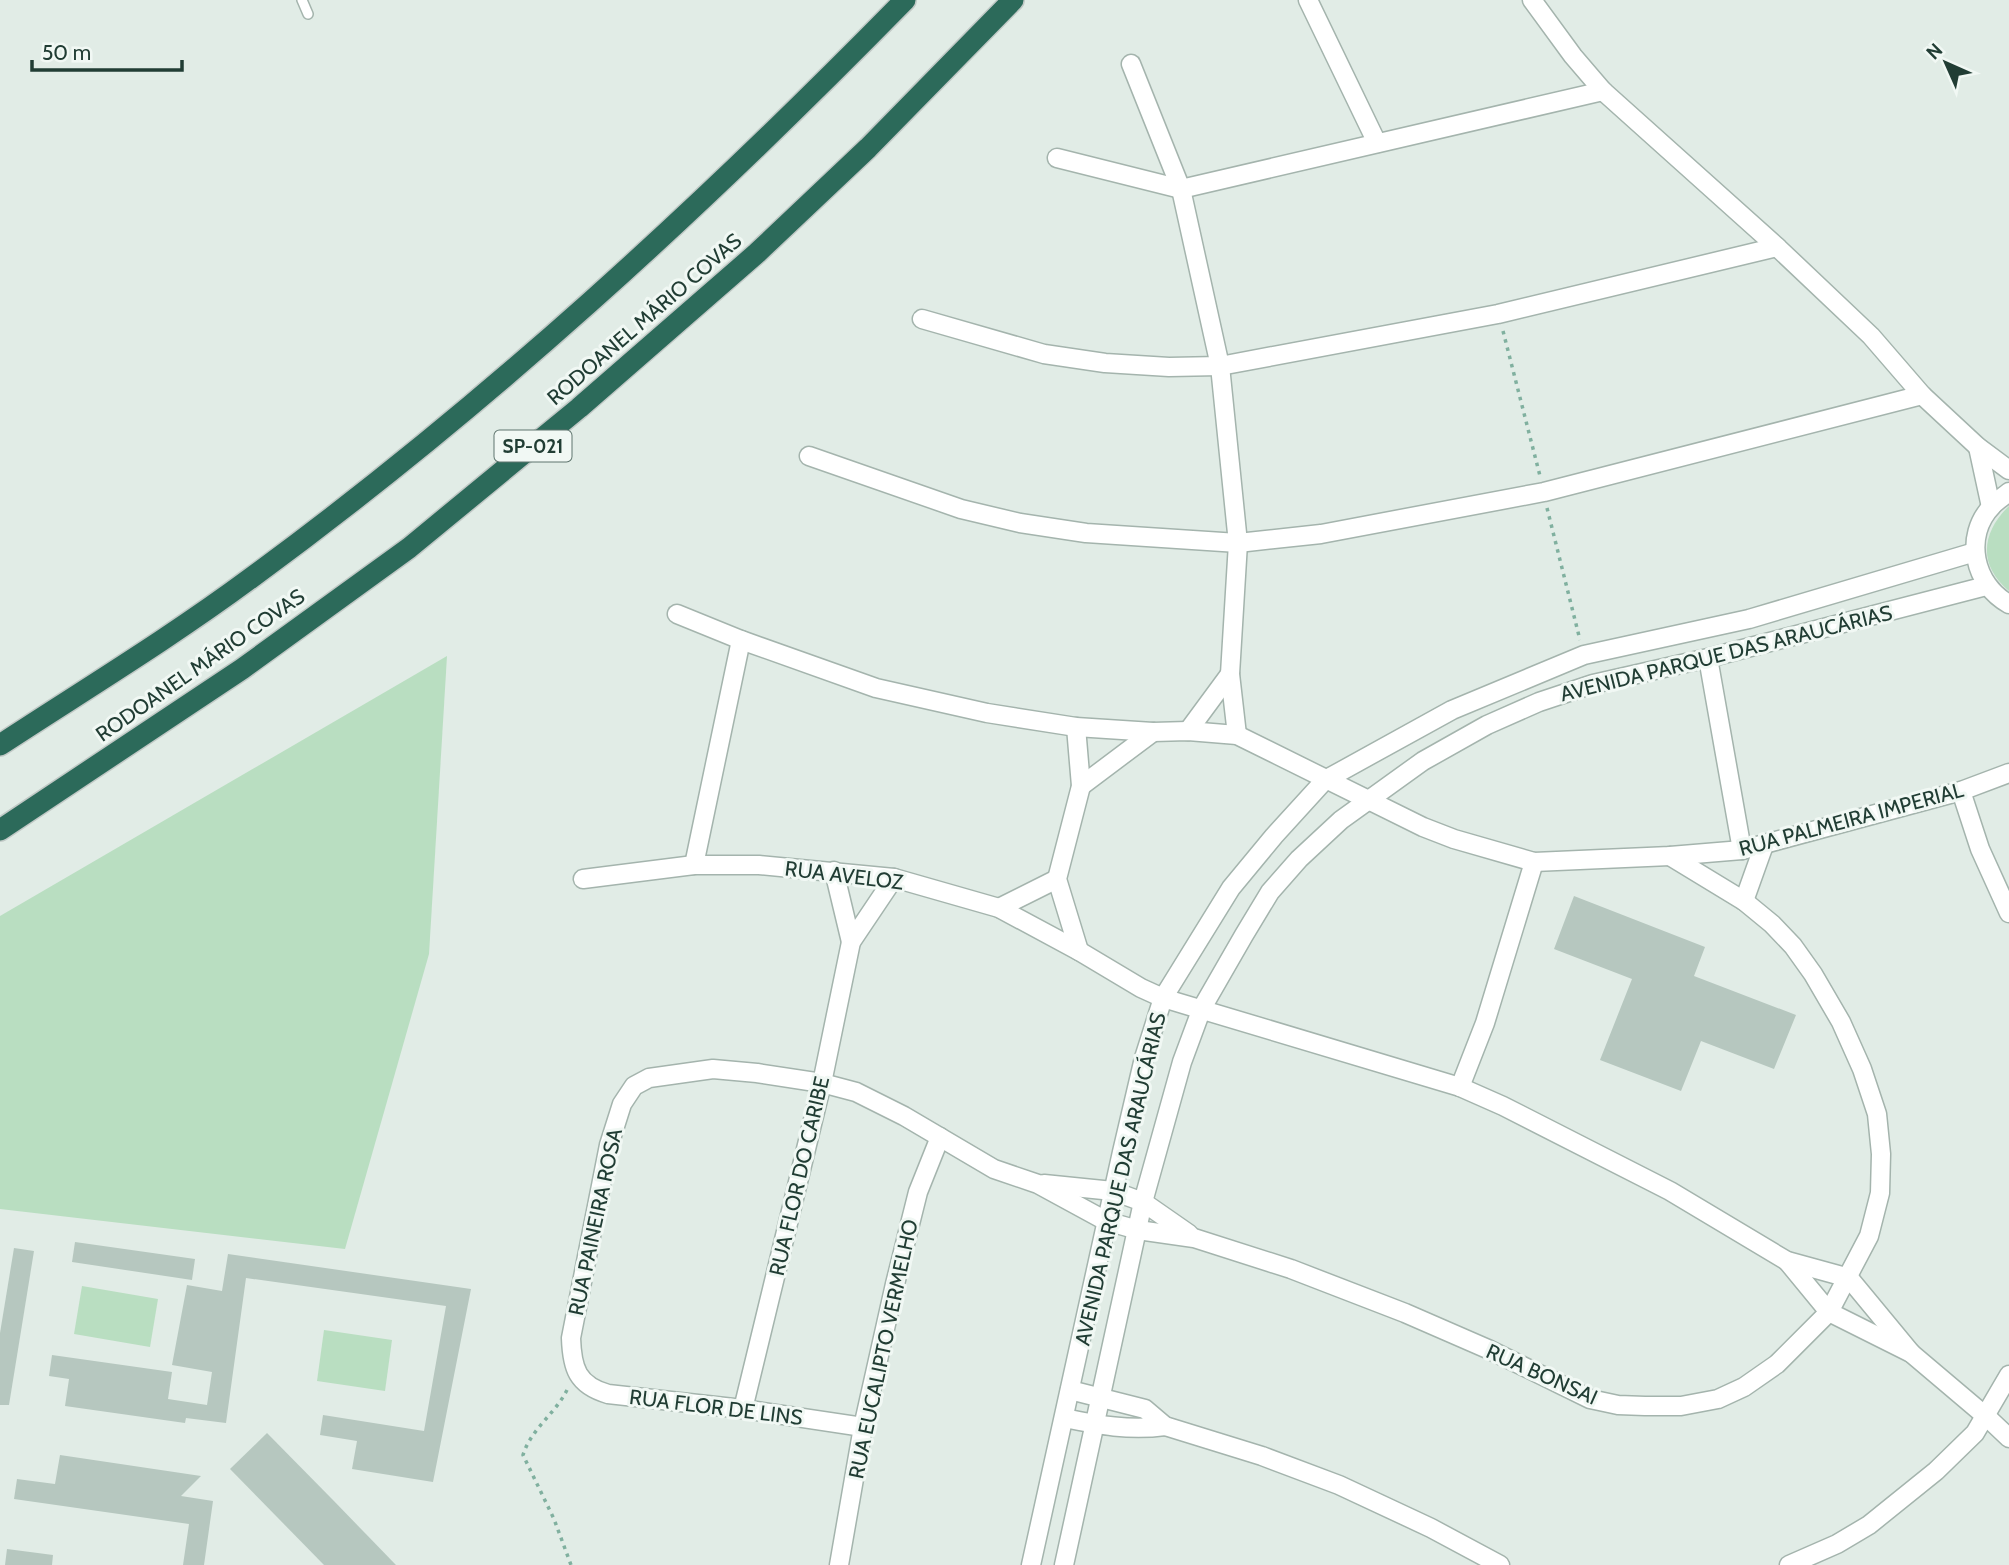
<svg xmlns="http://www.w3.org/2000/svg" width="2009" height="1565" font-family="Cabin,sans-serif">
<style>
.green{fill:#b9dec1}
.building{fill:#b6c7bf}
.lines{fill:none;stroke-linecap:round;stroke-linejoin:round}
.lane-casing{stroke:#a4b4ad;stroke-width:12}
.street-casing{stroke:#a4b4ad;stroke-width:21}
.highway-casing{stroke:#c1c9c6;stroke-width:24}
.path{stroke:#80b09f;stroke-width:3.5;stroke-dasharray:3.5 5;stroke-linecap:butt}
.lane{stroke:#fff;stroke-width:9}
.street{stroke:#fff;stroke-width:18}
.highway{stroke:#2c6a5a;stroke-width:21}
.labels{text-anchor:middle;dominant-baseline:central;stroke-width:6;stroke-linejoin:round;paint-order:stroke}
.shield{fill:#f1f8f4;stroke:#5f756e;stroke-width:2}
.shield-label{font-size:19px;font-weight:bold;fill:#213d34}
.street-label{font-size:21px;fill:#213d34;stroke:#f1f8f4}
</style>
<rect width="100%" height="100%" fill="#e1ece6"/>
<g class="green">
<path d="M2009 506V591C1978 565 1981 533 2009 506Z"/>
<path d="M447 656 429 954 345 1249 0 1209V916Z"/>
<path d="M82 1286 158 1299 150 1347 74 1334Z"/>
<path d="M324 1330 392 1340 385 1391 317 1381Z"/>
</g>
<g class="building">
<path d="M1574 896 1705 947 1694 976 1796 1015 1774 1069 1701 1041 1681 1091 1600 1060 1632 979 1554 949Z"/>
<path d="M75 1242 195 1259 192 1280 72 1262Z"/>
<path d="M14 1248 34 1251 9 1405H0V1333Z"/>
<path d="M228 1254 471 1289 433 1482 352 1469 357 1441 320 1435 323 1415 424 1431 446 1306 246 1278 226 1423 186 1418 185 1423 65 1406 69 1379 49 1376 52 1355 172 1372 168 1399 207 1405 212 1372 172 1365 187 1285 222 1291Z"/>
<path d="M267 1433 332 1499 396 1565H324L230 1469Z"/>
<path d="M60 1455 201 1476 181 1496 213 1501 204 1565H183L189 1524 14 1499 17 1479 55 1484Z"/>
<path d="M7 1549 53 1555 52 1565H5Z"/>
</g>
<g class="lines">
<g class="lane-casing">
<path id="lane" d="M302 0 308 14"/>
</g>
<g class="street-casing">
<g id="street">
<path d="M1308 0 1377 143"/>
<path d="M1532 0 1573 56 1603 91 1777 247 1871 336 1922 395 1978 447 2009 470"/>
<path d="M1131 64 1181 189 1220 366 1238 543 1230 674 1237 735"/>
<path d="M1057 158 1181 189 1603 91"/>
<path d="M922 319 1044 354 1105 363 1169 367 1220 366 1498 314 1777 247"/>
<path d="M1978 447 1991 507"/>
<path d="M809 456 961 509 1020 523 1086 533 1238 543 1321 534 1544 492 1922 395"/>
<path d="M2009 492C2003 497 1996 501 1992 506 1963 536 1974 585 2009 604"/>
<path d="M677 614 741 640 876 688 987 713 1076 727 1153 732 1188 731 1237 735 1423 827 1454 839 1534 862 1670 856 1742 850 1961 791 2009 773"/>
<path d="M1708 658 1742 850"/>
<path d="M1076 727 1081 786 1057 879 1079 951"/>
<path d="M1188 731 1230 674"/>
<path d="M1081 786 1153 732"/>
<path d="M1961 791 1980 849 2009 913"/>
<path d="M694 865 741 640"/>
<path d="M834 871 851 942"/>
<path d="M583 879 694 865H759L894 878 999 908 1079 951 1141 988 1163 998 1460 1087 1503 1106 1670 1191 1787 1261 1849 1278 1911 1353"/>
<path d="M1744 901 1764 845"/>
<path d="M999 908 1057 879"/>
<path d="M1460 1087 1485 1023 1534 862"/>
<path d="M1044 1184 1113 1191 1143 1202 1189 1234"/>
<path d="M1787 1261 1829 1312 1911 1353 1989 1419 2009 1438"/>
<path d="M1070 1390 1145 1409 1165 1426 1262 1456 1339 1485 1431 1528 1500 1565"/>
<path d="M743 1409 822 1083 851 942 894 878"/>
<path d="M1064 1418C1098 1425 1130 1431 1165 1426"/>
<path d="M863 1427 743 1409 608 1394C577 1385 572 1368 571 1338L609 1145 622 1104 634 1086 649 1078 713 1069 757 1073 822 1083 856 1092 904 1116 994 1169 1038 1184 1106 1221 1138 1230 1194 1238 1291 1269 1405 1313 1490 1350 1590 1399 1618 1405 1645 1406H1681L1718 1399 1744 1387 1777 1364 1829 1312 1869 1236 1880 1193 1881 1154 1877 1114 1862 1069 1841 1022 1813 974 1793 946 1772 924 1744 901 1670 856"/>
<path d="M839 1565 863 1427 895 1284 918 1192 940 1137"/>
<path d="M1031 1565 1122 1152 1144 1058 1163 998 1231 888 1274 836 1325 780 1452 710 1584 655 1749 619 1975 552"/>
<path d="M1064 1565 1143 1202 1182 1062 1202 1008 1244 935 1270 892 1299 859 1341 820 1423 761 1487 725 1539 702 1593 684 1708 658 1986 586"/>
<path d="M1789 1565 1837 1544 1869 1525 1936 1471 1975 1433 2009 1375"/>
</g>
</g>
<g class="highway-casing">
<g id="highway">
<path d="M0 745C84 690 170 638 251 578 486 406 701 208 905 0"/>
<path d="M0 830 242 669 409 548 579 408 757 253 868 148 1013 0"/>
</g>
</g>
<g class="path">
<path d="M1503 331 1540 476"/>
<path d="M1547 508 1580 640"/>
<path d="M567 1390C555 1414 531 1429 523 1455L554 1519 571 1565"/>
</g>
<use href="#lane" class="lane"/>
<use href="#street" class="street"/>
<use href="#highway" class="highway"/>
</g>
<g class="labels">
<rect class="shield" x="494.5" y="430.5" width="77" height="31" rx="5"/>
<g class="shield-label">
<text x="533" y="446">SP-021</text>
</g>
<g class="street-label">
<text transform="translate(644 319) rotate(-41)">RODOANEL MÁRIO COVAS</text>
<text transform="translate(1726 653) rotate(-14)">AVENIDA PARQUE DAS ARAUCÁRIAS</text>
<text transform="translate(200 665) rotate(-35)">RODOANEL MÁRIO COVAS</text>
<text transform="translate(1851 819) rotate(-15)">RUA PALMEIRA IMPERIAL</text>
<text transform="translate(844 875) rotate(7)">RUA AVELOZ</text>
<text transform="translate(799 1176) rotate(-77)">RUA FLOR DO CARIBE</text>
<text transform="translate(1120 1179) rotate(-77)">AVENIDA PARQUE DAS ARAUCÁRIAS</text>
<text transform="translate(595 1222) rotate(-78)">RUA PAINEIRA ROSA</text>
<text transform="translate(883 1349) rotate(-78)">RUA EUCALIPTO VERMELHO</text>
<text transform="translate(1542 1374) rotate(24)">RUA BONSAI</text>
<text transform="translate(716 1407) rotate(7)">RUA FLOR DE LINS</text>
</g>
</g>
<g transform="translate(1946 63) rotate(315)" stroke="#f1f8f4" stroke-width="5" paint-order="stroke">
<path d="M0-5L12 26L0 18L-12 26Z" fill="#213d34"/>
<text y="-10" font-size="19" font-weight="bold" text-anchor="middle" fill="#213d34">N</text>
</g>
<path d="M32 60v10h150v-10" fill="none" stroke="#213d34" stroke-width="3.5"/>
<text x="42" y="60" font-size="21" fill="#213d34" stroke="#f1f8f4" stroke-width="5" paint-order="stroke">50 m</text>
</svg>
